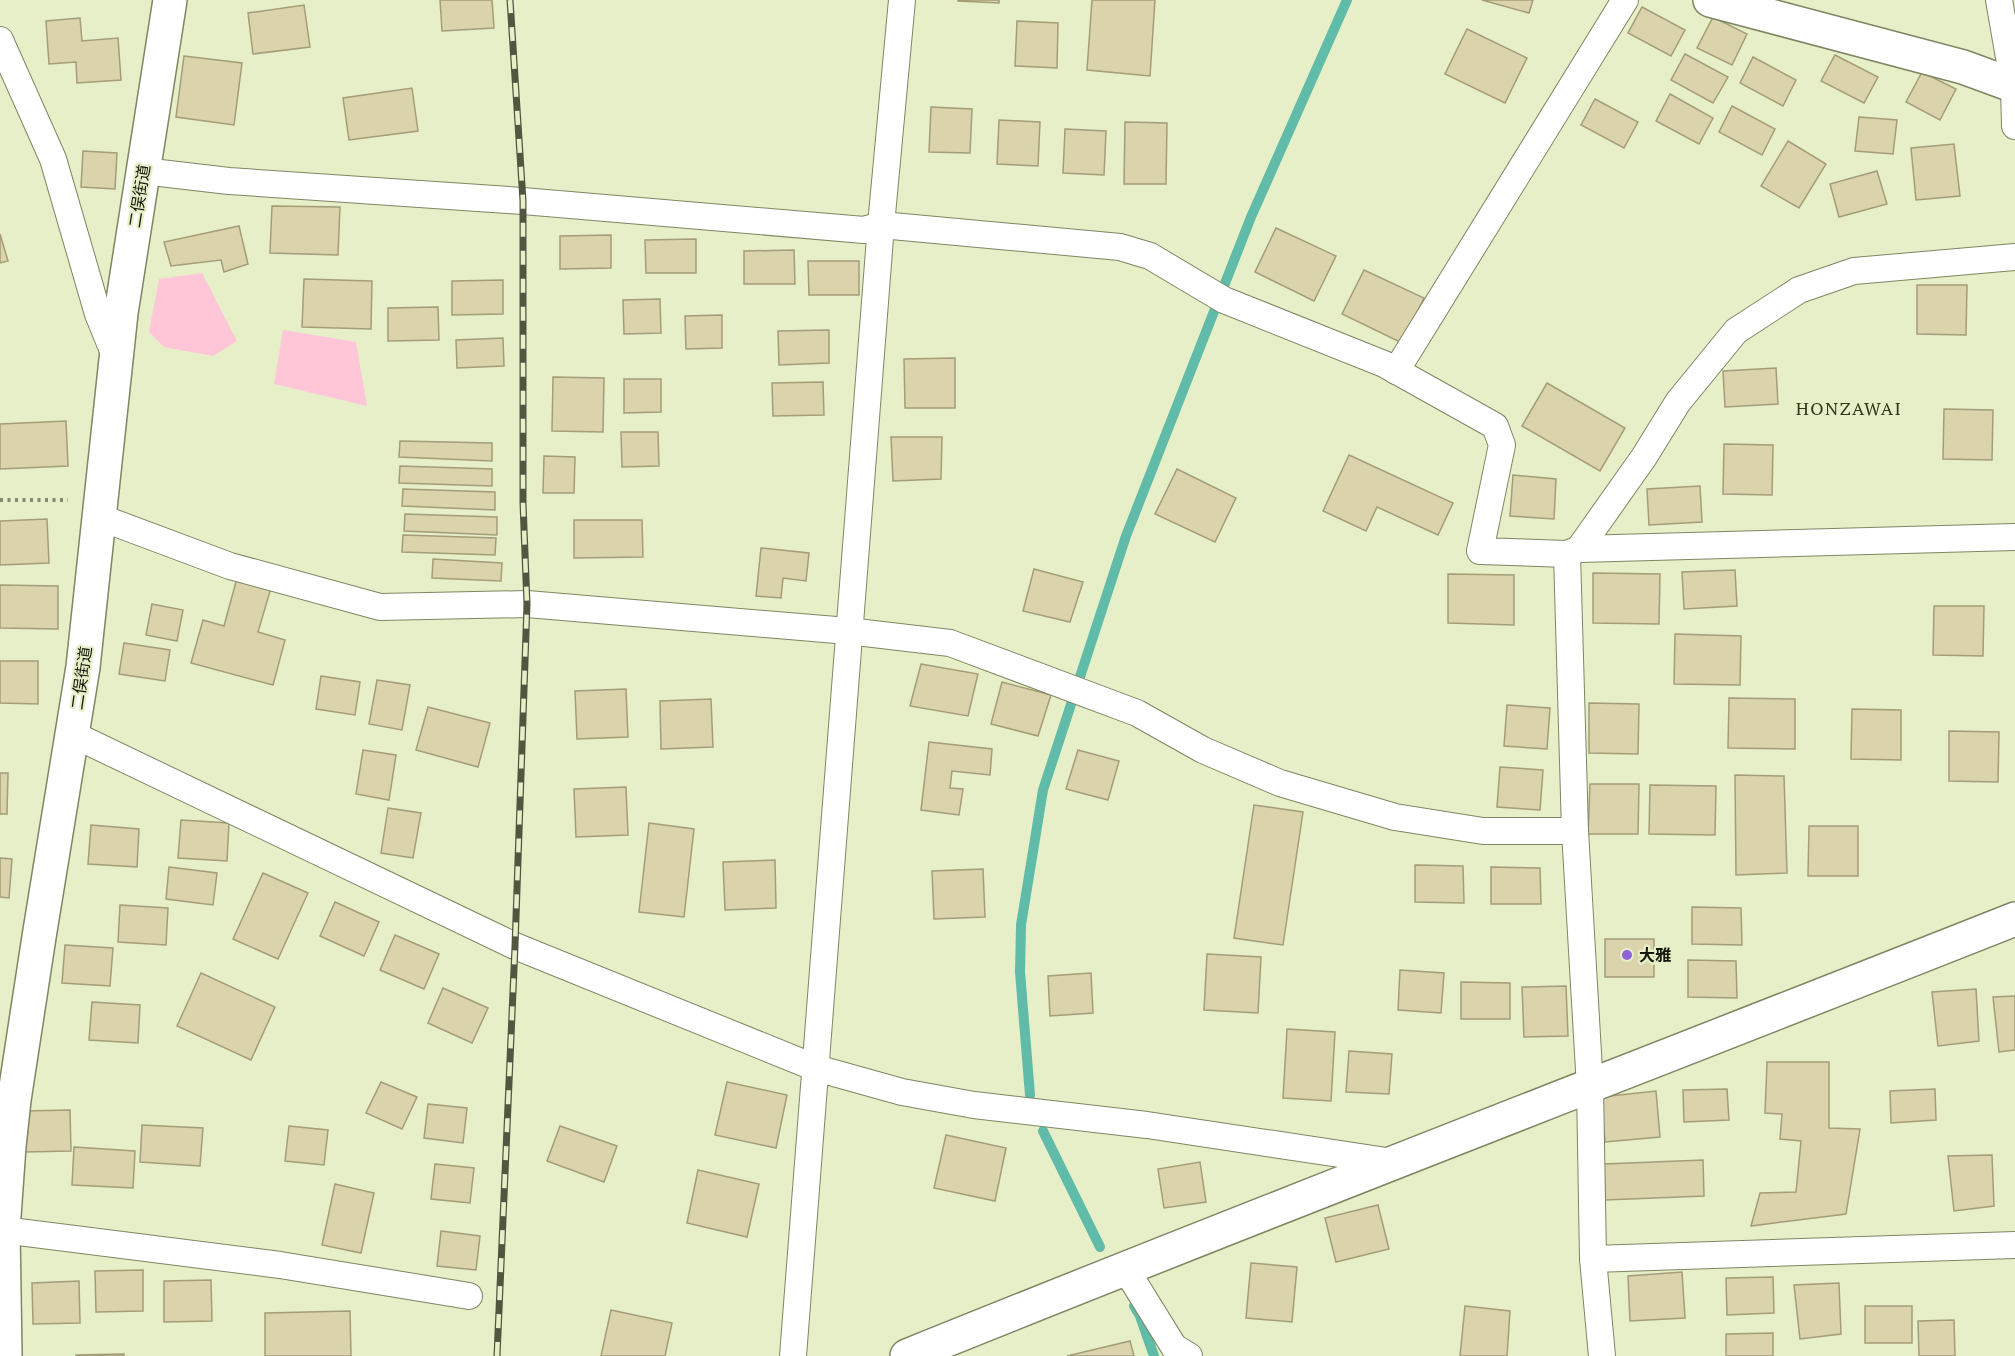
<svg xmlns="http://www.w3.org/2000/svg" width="2015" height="1356" font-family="'PT Serif','Noto Sans JP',serif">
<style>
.green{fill:#fec6d7}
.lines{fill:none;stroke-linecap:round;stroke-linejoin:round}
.stream{stroke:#60bca8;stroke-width:10}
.building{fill:#dad3ac;stroke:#a49d78;stroke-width:1.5}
.street-casing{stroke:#7e8663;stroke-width:28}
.secondary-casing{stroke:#7e8663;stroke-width:36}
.path{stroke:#83896e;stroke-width:4;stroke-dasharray:3 4.5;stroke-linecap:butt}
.street{stroke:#fff;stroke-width:26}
.secondary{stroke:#fff;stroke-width:33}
.rail-casing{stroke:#515640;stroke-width:7}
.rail{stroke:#e6efc8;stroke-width:4.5;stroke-dasharray:14;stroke-linecap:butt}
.poi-dot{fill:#8e60da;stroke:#e6efc8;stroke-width:2}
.labels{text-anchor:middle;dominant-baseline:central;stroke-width:4.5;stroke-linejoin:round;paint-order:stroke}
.street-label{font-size:16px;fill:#141709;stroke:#e6efc8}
.poi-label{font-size:16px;font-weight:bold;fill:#141709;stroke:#e6efc8;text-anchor:start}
.neighbourhood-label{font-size:18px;letter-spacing:1.5px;fill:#313717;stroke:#e6efc8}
</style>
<rect width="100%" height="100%" fill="#e6efc8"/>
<g class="green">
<path d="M202 273 237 341 213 356 164 347 149 332 159 279Z"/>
<path d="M283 330 356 342 367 406 274 384Z"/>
</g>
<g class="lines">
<g class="stream">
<path d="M1030 1095 1020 972 1021 925 1043 790 1126 536 1251 217 1347 0"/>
<path d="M1043 1131 1100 1247"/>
<path d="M1134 1306 1140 1316 1154 1356"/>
</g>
</g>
<g class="building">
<path d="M440 0H492L494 28 442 31Z"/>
<path d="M958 0H999V3L958 1Z"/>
<path d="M1092 0H1155L1150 76 1087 70Z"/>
<path d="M1482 0H1533L1529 13Z"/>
<path d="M304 5 310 47 253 54 248 13Z"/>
<path d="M1642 7 1685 30 1671 56 1628 33Z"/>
<path d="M1713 17 1747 34 1732 65 1697 48Z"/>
<path d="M80 18 82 41 118 38 121 80 77 83 76 62 49 64 46 21Z"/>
<path d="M1017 21 1058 23 1057 68 1015 66Z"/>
<path d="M1467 29 1527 58 1505 103 1445 74Z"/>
<path d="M1685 54 1728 77 1713 103 1671 80Z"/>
<path d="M1835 55 1878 77 1864 103 1821 81Z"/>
<path d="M184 56 242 63 234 125 176 117Z"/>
<path d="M1753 57 1796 80 1783 106 1740 83Z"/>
<path d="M1922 72 1956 89 1940 120 1906 102Z"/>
<path d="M412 88 418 131 349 140 343 98Z"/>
<path d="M1670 94 1713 118 1699 144 1656 121Z"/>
<path d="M1595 99 1638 122 1624 148 1581 125Z"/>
<path d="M1732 106 1775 129 1762 155 1719 132Z"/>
<path d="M931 107 972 109 970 153 929 152Z"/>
<path d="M1859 117 1897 120 1893 154 1855 151Z"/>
<path d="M999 120 1040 122 1038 166 997 164Z"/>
<path d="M1125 122 1167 123 1166 184H1124Z"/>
<path d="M1065 129 1106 131 1104 175 1063 173Z"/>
<path d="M1788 141 1826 164 1799 208 1761 186Z"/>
<path d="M1954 144 1960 196 1916 200 1911 148Z"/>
<path d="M83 151 117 153 115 189 81 187Z"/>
<path d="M1877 171 1887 204 1839 217 1830 184Z"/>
<path d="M272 206 340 207 338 255 270 253Z"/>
<path d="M239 226 248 264 224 272 221 260 171 266 164 242Z"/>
<path d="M1276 228 1336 256 1314 301 1255 272Z"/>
<path d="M0 234 8 261 0 263Z"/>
<path d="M611 235V268L560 269V236Z"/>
<path d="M696 239V273H646L645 240Z"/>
<path d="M794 250 795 284H744V251Z"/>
<path d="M808 261H859V295H809Z"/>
<path d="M1364 270 1424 298 1402 343 1342 314Z"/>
<path d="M304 279 372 281 371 329 302 327Z"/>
<path d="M503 280V314L452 315V281Z"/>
<path d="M1917 285H1967L1966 335 1917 334Z"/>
<path d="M660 299 661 333 624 334 623 300Z"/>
<path d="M438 307 439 340 388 341V308Z"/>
<path d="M722 315V348L686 349 685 316Z"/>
<path d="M829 330V363L779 365 778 331Z"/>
<path d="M503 338 504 366 457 368 456 340Z"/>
<path d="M955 358V408H905L904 359Z"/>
<path d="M1776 368 1778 404 1725 407 1723 371Z"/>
<path d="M553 377 604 378 603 432 552 431Z"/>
<path d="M624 379H661V412L624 413Z"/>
<path d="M823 382 824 415 773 416 772 383Z"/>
<path d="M1547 383 1625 428 1600 471 1522 426Z"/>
<path d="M1944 409 1993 410 1992 460 1943 459Z"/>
<path d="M66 421 68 466 0 469V424Z"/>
<path d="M621 432H658L659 466 622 467Z"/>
<path d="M891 437H942L941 479 893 481Z"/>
<path d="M400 441 492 443V461L399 457Z"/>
<path d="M1724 444 1773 445 1772 495 1723 494Z"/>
<path d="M1349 455 1453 503 1438 535 1377 507 1366 531 1323 511Z"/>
<path d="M544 456 575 457 574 493H543Z"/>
<path d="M400 466 492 469V486L399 483Z"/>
<path d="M1177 469 1236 498 1215 542 1155 514Z"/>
<path d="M1513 475 1556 479 1554 519 1510 516Z"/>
<path d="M1700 486 1702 522 1649 525 1647 489Z"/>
<path d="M403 489 495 492V510L402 506Z"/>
<path d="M405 514 497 517V535L404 531Z"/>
<path d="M47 519 49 563 0 565V521Z"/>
<path d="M574 520H642L643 557 574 558Z"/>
<path d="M403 535 496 538 495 555 402 552Z"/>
<path d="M761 548 809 553 806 581 783 578 781 598 756 596Z"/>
<path d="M433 559 502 563 501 581 432 578Z"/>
<path d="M1034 569 1083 582 1070 622 1023 611Z"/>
<path d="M1735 570 1737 606 1684 609 1682 572Z"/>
<path d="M1593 573 1660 574 1659 624 1593 623Z"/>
<path d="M1448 574 1514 575V625L1448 623Z"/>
<path d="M237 578 271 588 258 632 285 640 273 685 191 663 203 620 224 626Z"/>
<path d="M0 585 58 586V629L0 628Z"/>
<path d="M152 604 183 610 177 641 146 635Z"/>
<path d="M1934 606H1984L1983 656 1933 655Z"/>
<path d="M1675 634 1741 636 1740 685 1674 684Z"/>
<path d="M124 643 170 650 165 681 119 674Z"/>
<path d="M0 661H38V704L0 703Z"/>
<path d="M921 664 978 674 968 716 910 706Z"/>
<path d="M321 676 360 682 355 715 316 709Z"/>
<path d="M377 680 410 685 402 730 369 724Z"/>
<path d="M1002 682 1051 695 1038 736 991 724Z"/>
<path d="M626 689 628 737 577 739 575 691Z"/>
<path d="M1729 698 1795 699V749L1728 748Z"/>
<path d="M711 699 713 747 661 749 660 701Z"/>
<path d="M1589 703 1639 704 1638 754 1589 753Z"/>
<path d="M1507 705 1550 708 1547 749 1504 746Z"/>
<path d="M428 707 490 723 478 767 416 750Z"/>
<path d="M1852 709 1901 710V760L1851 759Z"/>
<path d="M1949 731 1999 732 1998 782 1949 781Z"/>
<path d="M929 742 992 749 990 775 952 771 950 788 963 789 959 815 921 810Z"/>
<path d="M363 750 396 755 389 800 356 794Z"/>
<path d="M1078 750 1119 761 1108 800 1066 789Z"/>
<path d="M1500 767 1543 770 1540 810 1497 807Z"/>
<path d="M0 773H8L7 814H0Z"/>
<path d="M1735 775 1784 776 1787 873 1736 875Z"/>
<path d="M1590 784H1639L1638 834H1588Z"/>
<path d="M1650 785 1716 786 1715 835 1649 834Z"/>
<path d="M626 787 628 835 576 837 574 789Z"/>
<path d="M1254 805 1303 812 1283 945 1234 938Z"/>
<path d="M388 808 421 813 413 858 381 853Z"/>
<path d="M181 820 229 823 227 861 178 858Z"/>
<path d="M649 823 694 829 684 917 639 912Z"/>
<path d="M91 825 139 829 137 867 88 864Z"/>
<path d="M1809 826H1858V876H1808Z"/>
<path d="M0 858 12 859 9 898 0 897Z"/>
<path d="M775 860 776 908 725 910 723 862Z"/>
<path d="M1415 865 1463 866 1464 903 1415 902Z"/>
<path d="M169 867 217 873 213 905 166 899Z"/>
<path d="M1491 867 1540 868 1541 904H1491Z"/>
<path d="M983 869 985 917 934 919 932 871Z"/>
<path d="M263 873 308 893 278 959 233 939Z"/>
<path d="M335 902 379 922 364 956 320 936Z"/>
<path d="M120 905 168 908 166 945 118 942Z"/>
<path d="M1692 907 1741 908 1742 945 1692 944Z"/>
<path d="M395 935 439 954 424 989 380 970Z"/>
<rect x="1605" y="939" width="49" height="38"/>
<path d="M65 945 113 948 110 986 62 983Z"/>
<path d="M1207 954 1261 957 1258 1013 1204 1010Z"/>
<path d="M1688 960 1736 961 1737 998 1688 997Z"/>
<path d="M1400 970 1444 973 1441 1013 1398 1010Z"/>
<path d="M201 973 275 1007 251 1060 177 1026Z"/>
<path d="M1091 973 1093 1013 1050 1016 1048 976Z"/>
<path d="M1461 982 1510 983V1019H1461Z"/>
<path d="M1566 986 1568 1036 1524 1037 1522 987Z"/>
<path d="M443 988 488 1008 472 1043 428 1023Z"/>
<path d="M1976 989 1979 1041 1938 1046 1932 992Z"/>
<path d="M2015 996V1050L1999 1052 1993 997Z"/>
<path d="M92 1002 140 1005 138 1043 89 1040Z"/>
<path d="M1287 1029 1335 1032 1331 1101 1283 1098Z"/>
<path d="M1349 1051 1392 1054 1389 1094 1346 1092Z"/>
<path d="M1767 1062H1829V1128L1860 1129 1846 1214 1751 1226 1760 1193 1796 1192 1801 1141 1780 1139 1782 1114 1765 1113Z"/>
<path d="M381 1082 417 1097 402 1129 366 1113Z"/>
<path d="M727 1082 787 1095 776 1148 715 1135Z"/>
<path d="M1727 1089 1729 1120 1684 1122 1683 1090Z"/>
<path d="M1935 1089 1936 1120 1891 1123 1890 1091Z"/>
<path d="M1656 1091 1660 1137 1605 1142 1601 1097Z"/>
<path d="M428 1104 467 1108 463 1143 424 1138Z"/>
<path d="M70 1110 71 1151 24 1152 23 1111Z"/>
<path d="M142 1125 203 1128 200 1166 140 1162Z"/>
<path d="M289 1126 328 1130 324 1165 285 1161Z"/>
<path d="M560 1126 617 1146 604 1182 547 1161Z"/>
<path d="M946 1135 1006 1148 995 1201 934 1188Z"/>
<path d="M74 1147 135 1151 133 1188 72 1185Z"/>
<path d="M1992 1155 1994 1206 1954 1211 1948 1156Z"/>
<path d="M1703 1160 1704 1196 1605 1200 1604 1164Z"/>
<path d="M1200 1162 1206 1202 1164 1208 1158 1169Z"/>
<path d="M435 1164 474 1168 470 1203 431 1199Z"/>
<path d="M698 1170 759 1184 747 1237 687 1223Z"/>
<path d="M335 1184 374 1193 361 1253 322 1245Z"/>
<path d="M1378 1205 1389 1249 1336 1262 1325 1218Z"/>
<path d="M441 1231 480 1236 476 1270 437 1266Z"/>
<path d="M1251 1263 1297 1267 1292 1322 1246 1318Z"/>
<path d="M143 1270V1311L96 1312 95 1271Z"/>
<path d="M1682 1272 1685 1318 1630 1321 1628 1276Z"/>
<path d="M1773 1277 1774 1313 1727 1315 1726 1278Z"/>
<path d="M211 1280 212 1321 164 1322V1281Z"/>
<path d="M79 1281 80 1323 33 1324 32 1283Z"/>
<path d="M1839 1283 1841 1334 1800 1339 1794 1285Z"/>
<path d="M1465 1306 1510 1311 1507 1356H1460Z"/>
<rect x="1865" y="1306" width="47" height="37"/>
<path d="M611 1310 672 1323 665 1356H601Z"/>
<path d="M350 1311 351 1356H265V1313Z"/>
<path d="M1954 1320 1955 1356H1919L1918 1321Z"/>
<path d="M1773 1333V1356H1726V1334Z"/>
<path d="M1130 1341 1134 1356H1067Z"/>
<path d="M124 1354V1356H76V1355Z"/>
</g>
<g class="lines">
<g class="street-casing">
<g id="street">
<path d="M1999 0 2014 86 2015 126"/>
<path d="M0 40 53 159 98 314 116 358"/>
<path d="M143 171 229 181 523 201 864 230 881 225 1120 247 1150 256 1224 300 1384 364 1495 426 1502 445 1480 551 1567 554 1579 549 2015 537"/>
<path d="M1396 371 1625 0"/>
<path d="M99 517 230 566 380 607 527 604 848 631 950 643 1137 713 1203 750 1280 783 1395 817 1483 831H1575"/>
<path d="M1579 549 1644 457 1678 402 1736 331 1799 290 1854 271 2015 257"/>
<path d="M1567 554 1575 831 1590 1087 1593 1259 1602 1356"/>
<path d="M72 734 515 946 816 1068 902 1092 974 1105 1147 1125 1393 1162"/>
<path d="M3 1230 280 1265 469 1296"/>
<path d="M1593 1259 2015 1245"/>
<path d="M1125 1268 1174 1347 1189 1356"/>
<path d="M793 1356 881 225 902 0"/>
</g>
</g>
<g class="secondary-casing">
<g id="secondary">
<path d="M1710 0 1963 67 2015 86"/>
<path d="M5 1356 3 1230 9 1146 14 1100 39 937 83 667 121 313 170 0"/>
<path d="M907 1356C1275 1207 1646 1065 2015 919"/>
</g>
</g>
<path class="path" d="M0 500H68"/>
<use href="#street" class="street"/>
<use href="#secondary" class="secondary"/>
<g class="rail-casing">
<path id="rail" d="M497 1356 515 946 527 604 523 503V201L510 0"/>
</g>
<use href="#rail" class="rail"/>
</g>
<circle class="poi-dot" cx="1627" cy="955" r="6"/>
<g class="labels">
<g class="street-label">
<text transform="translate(139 196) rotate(-81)">二俣街道</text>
<text transform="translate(81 678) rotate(-82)">二俣街道</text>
</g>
<g class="poi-label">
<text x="1639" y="955">大雅</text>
</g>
<g class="neighbourhood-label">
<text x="1849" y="408">HONZAWAI</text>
</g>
</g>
</svg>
